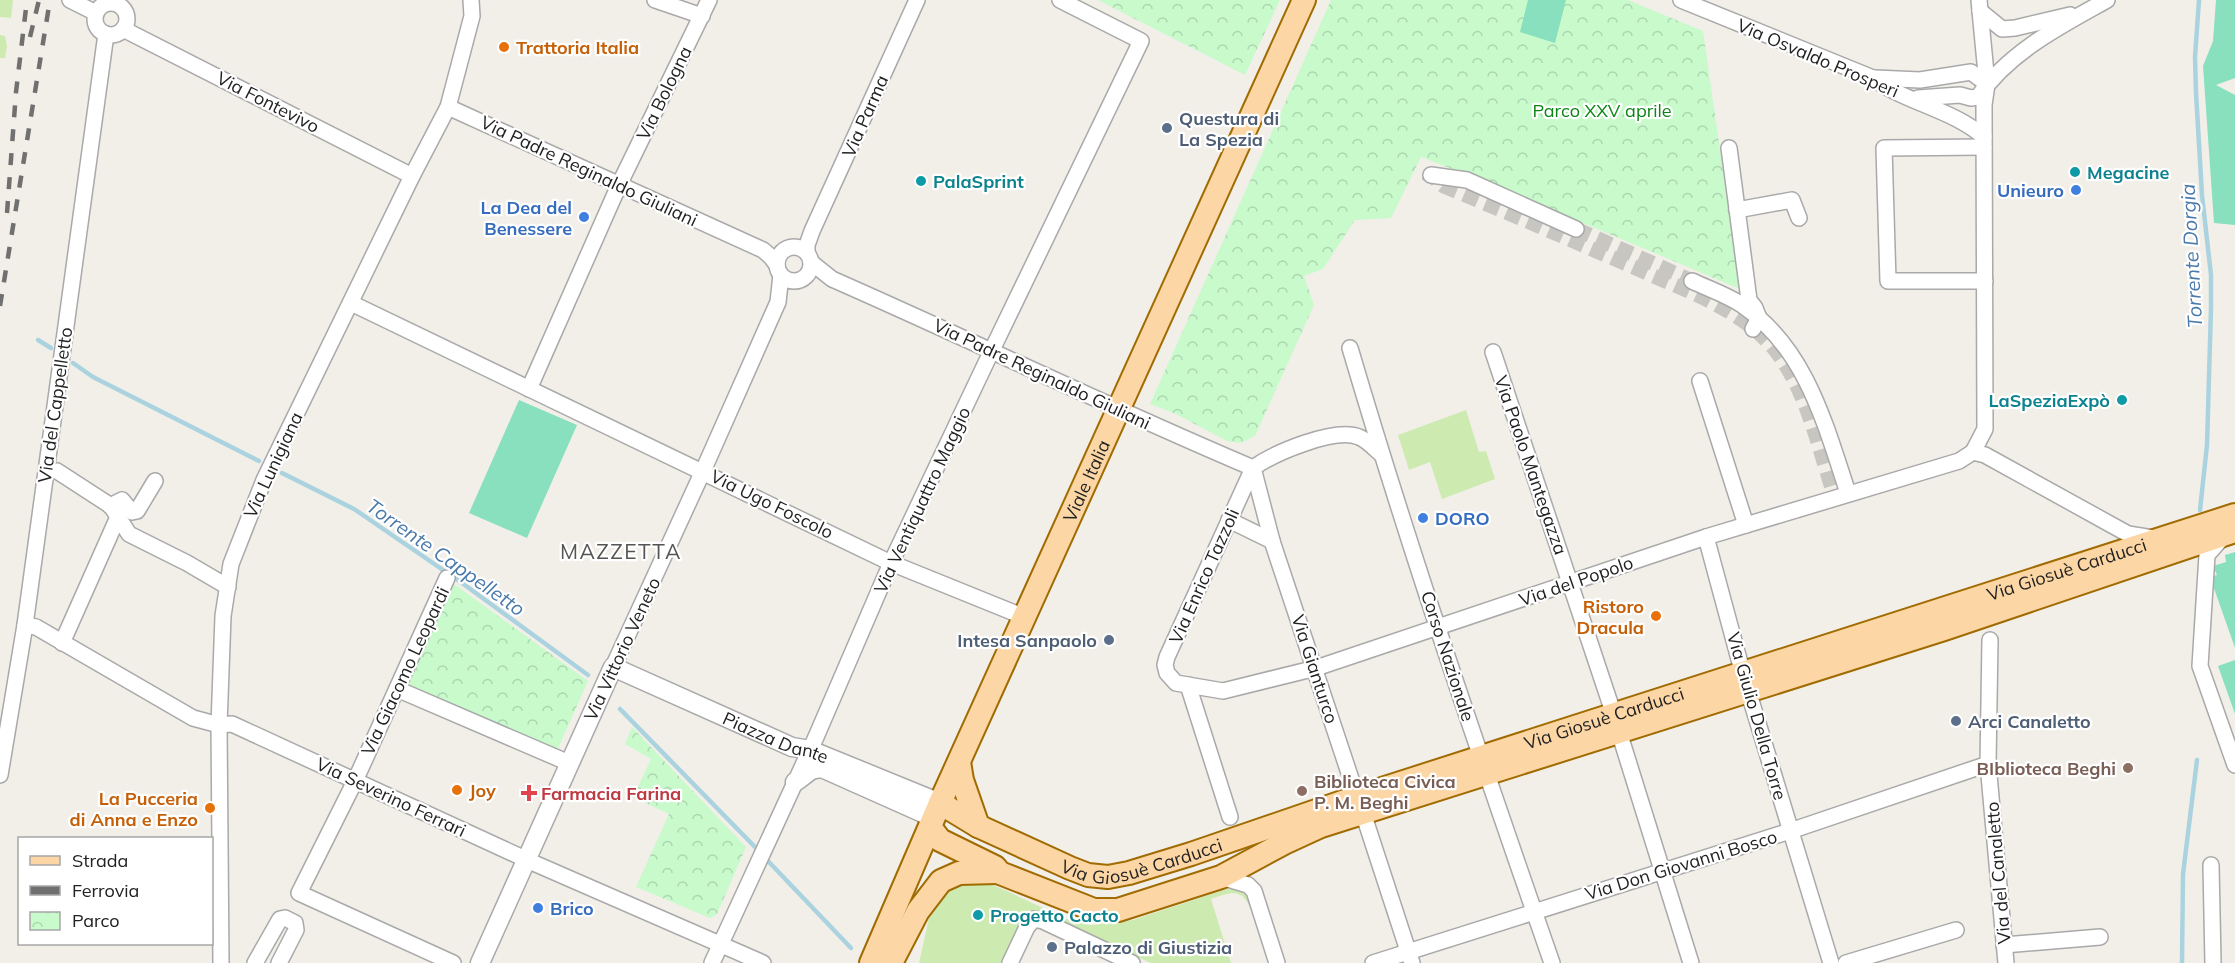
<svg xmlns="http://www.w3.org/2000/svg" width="2235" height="963" font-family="Mulish,sans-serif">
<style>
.grass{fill:#cdebb0}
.park{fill:url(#park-crowns)}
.pitch{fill:#88e0be}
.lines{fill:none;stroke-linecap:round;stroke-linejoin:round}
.stream{stroke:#aad3df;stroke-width:4.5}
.minor-tunnel{stroke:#c8c6c1;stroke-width:15;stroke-dasharray:15 8;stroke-linecap:butt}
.minor-casing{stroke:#a9a9a9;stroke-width:18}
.tertiary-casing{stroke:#a9a9a9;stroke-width:21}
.primary-casing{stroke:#a06b00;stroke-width:26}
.minor{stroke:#fff;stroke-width:15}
.tertiary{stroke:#fff;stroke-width:18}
.primary{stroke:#fcd6a4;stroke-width:22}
.rail{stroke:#707070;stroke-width:4.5;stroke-dasharray:12 12;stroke-linecap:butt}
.food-dot{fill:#e8710a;stroke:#fff;stroke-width:2}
.service-dot{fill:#5c6f8a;stroke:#fff;stroke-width:2}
.culture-dot{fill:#0f9aa8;stroke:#fff;stroke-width:2}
.shop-dot{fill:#3f7fe0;stroke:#fff;stroke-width:2}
.education-dot{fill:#8d6e63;stroke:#fff;stroke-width:2}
.health-dot{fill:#e0444e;stroke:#fff;stroke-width:2}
.labels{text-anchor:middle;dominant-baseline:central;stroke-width:4.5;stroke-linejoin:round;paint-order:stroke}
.food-label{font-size:18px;font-weight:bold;fill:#c56008;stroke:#fff;text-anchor:start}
.street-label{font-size:18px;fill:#222;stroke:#fff}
.park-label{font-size:18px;fill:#0c8416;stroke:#fff}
.service-label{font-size:18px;font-weight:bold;fill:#4e5e75;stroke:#fff;text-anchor:start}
.culture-label{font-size:18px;font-weight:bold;fill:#0d838f;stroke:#fff;text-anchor:start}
.shop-label{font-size:18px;font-weight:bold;fill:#366cbe;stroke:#fff;text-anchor:end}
.education-label{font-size:18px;font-weight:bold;fill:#785e54;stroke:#fff;text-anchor:end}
.health-label{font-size:18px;font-weight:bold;fill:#be3a42;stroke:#fff;text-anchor:start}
.water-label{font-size:20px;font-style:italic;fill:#4a7aab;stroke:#fff}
.quarter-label{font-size:21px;letter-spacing:1.5px;fill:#555;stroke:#fff}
</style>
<defs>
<pattern id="park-crowns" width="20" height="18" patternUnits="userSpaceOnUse" patternTransform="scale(1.5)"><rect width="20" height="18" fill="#c8facc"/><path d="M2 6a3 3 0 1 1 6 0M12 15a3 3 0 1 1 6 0" fill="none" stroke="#acd6af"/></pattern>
</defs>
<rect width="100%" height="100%" fill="#f2efe9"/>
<g class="grass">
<path d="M0 0H13L11 18 0 17Z"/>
<path d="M0 35 5 36 7 46 5 58H0Z"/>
<path d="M1466 410 1479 452 1486 451 1495 479 1442 499 1430 462 1409 470 1398 435Z"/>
<path d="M965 880 987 882 1067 919 1091 925 1133 920 1227 889C1248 890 1250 899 1257 917H1254C1244 890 1237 889 1211 899L1231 963H1151L1045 915 1004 963H919L931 909 945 889Z"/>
</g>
<g class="park">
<path d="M1098 0H1280L1245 75Z"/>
<path d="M1331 0H1628L1703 31 1740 289 1481 180 1421 157 1391 218 1355 220 1323 269 1304 276 1314 305 1255 436 1241 443 1227 441 1176 414 1150 404Z"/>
<path d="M454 584 588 681 556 753 408 684Z"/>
<path d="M632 727 746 847 717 914 710 918 636 887 669 814 633 797 651 759 625 744Z"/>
</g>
<g class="pitch">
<path d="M1528 0H1566L1555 43 1520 32Z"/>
<path d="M2216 0H2235V78L2216 85 2235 95V225L2214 223 2203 66 2213 41Z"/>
<path d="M519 400 577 425 527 538 469 513Z"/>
<path d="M2235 552V648L2210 577 2217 575 2213 566 2226 562 2225 555Z"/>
<path d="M2235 660V714L2218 666Z"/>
</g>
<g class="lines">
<g class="stream">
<path d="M2199 0 2195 57 2196 93 2202 195 2211 275V308L2207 445 2200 510"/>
<path d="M38 340 51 348"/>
<path d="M73 363 93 377 259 461"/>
<path d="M282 473 354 509 462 583 588 675"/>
<path d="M620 709 756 848"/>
<path d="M768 861 851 948"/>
<path d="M2182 963 2183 874 2197 760"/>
</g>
<g class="minor-tunnel">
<path d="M1429 182 1431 175 1444 186C1509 213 1574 241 1638 269 1684 290 1737 307 1772 346 1807 388 1818 447 1835 497"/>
<path d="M1576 229 1692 281"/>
</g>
<g class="minor-casing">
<g id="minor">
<path d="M70 0 96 13"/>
<path d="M655 0 702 16"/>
<path d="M1681 0 1873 78C1906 103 1952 109 1984 137"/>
<circle cx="111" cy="19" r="16"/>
<path d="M1980 11 2002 29 2015 28 2070 15"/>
<path d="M123 29 412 176"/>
<path d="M1875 78 1920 80 1971 72 1987 84"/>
<path d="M1918 98 1960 95 1971 98 1978 97C2009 52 2060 26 2107 0"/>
<path d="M448 107 763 250 771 257 777 265"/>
<path d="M1984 147 1884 148 1888 281H1985"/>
<path d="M1729 148 1749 300 1755 308 1759 318 1753 329"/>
<path d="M1431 175 1467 180 1576 229"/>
<path d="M1737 210 1792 200 1799 218"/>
<circle cx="794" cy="264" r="17"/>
<path d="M807 253V245L812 231 917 0"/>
<path d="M812 263 832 279C973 341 1111 408 1253 468"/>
<path d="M1692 281C1709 289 1727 295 1742 305 1806 348 1825 424 1848 493"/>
<path d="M351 303 891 563 1017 614"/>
<path d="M1350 348C1411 555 1481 759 1552 963"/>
<path d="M1493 352 1614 715"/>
<path d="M1700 381 1746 525"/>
<path d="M529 389 619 185 709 0"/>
<path d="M1973 452 1985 429 1984 105 1987 84 1979 0"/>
<path d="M1973 452 1985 455 2128 534 2153 538"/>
<path d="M1253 468 1167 657 1165 665 1167 673 1176 683 1223 691 1316 668 1706 537 1959 461 1973 452"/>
<path d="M1253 468 1272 541 1357 797"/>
<path d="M1253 468C1274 453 1335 427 1359 437 1367 440 1374 448 1381 454"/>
<path d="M57 471 111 506 129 534 187 563 228 587"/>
<path d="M110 506 122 500 132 512 137 511 155 481"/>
<path d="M1229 520 1272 541"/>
<path d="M1706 537 1743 674 1831 963"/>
<path d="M2223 537 2207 555 2200 666 2235 765"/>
<path d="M447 578 355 781 299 893 453 963"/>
<path d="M25 625 36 627 193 718 219 725 232 724 536 864 763 963"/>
<path d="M1990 640 1988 764 2006 963"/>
<path d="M62 643 118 517"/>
<path d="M613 667 703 471 778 302 781 275"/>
<path d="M1188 685 1230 817"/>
<path d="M397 689 569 763"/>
<path d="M1619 732 1691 963"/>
<path d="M0 775 25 625 106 34"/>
<path d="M1363 813 1412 963"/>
<path d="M2211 865 2213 963"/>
<path d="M1221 877 1248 885 1254 891 1277 963"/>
<path d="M2004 945 2100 937"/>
<path d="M221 963 219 725 223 616 231 564 264 480 412 176 448 107 472 16 471 0"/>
<path d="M255 963 280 919 285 918 295 923 296 930 279 963"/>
<path d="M712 963 816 737 891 563 992 350 1141 41 1060 0"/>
<path d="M1010 963 1027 927 1034 919 1043 921 1132 963"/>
<path d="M1373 963 1790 831 1988 764"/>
<path d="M1846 963 1956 930"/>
</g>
</g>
<g class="tertiary-casing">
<g id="tertiary">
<path d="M795 782C806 776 810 766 824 769L934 818"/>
<path id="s1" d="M480 963 613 667 792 747 810 750 940 803"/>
</g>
</g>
<g class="primary-casing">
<g id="primary">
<path d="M959 762 962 780 978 826"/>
<path id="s2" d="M940 803 978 826 1070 868 1088 875 1108 877 1129 873 1191 854 1357 797 2235 515"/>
<path d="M930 827 940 840 995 867 1000 873 1094 910H1118L1221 877 1284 843 1321 826 1944 629 2235 531"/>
<path id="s3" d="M871 963 940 803 1304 0"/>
<path d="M891 963 918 911 941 881 959 873 997 872"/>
</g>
</g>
<use href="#minor" class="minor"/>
<use href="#tertiary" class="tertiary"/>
<use href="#primary" class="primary"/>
<g class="rail">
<path d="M30 37 39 0"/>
<path d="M7 213 16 92 27 0"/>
<path d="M0 306 50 0"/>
</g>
</g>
<g class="food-dot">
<circle cx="504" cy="47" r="6"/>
<circle cx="1656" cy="616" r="6"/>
<circle cx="457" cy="790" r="6"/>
<circle cx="210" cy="808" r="6"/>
</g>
<g class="service-dot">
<circle cx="1167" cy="128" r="6"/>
<circle cx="1109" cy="640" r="6"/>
<circle cx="1956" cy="721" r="6"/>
<circle cx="1052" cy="947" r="6"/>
</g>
<g class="culture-dot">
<circle cx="2075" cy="172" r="6"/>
<circle cx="921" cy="181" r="6"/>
<circle cx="2122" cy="400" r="6"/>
<circle cx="978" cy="915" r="6"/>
</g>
<g class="shop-dot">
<circle cx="2076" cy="190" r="6"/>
<circle cx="584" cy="217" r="6"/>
<circle cx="1423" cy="518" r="6"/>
<circle cx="538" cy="908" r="6"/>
</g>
<g class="education-dot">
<circle cx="2128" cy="768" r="6"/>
<circle cx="1302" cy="791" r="6"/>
</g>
<path class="health-dot" d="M526 784h6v6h6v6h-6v6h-6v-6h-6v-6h6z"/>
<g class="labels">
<g class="food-label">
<text x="516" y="47">Trattoria Italia</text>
<text x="1644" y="606" text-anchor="end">Ristoro<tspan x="1644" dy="21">Dracula</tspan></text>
<text x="469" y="790">Joy</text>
<text x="198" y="798" text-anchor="end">La Pucceria<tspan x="198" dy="21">di Anna e Enzo</tspan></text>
</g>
<g class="street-label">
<text transform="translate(1818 58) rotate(23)">Via Osvaldo Prosperi</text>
<text transform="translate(664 93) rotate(-64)">Via Bologna</text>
<text transform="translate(268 102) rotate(27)">Via Fontevivo</text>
<text transform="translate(865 116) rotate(-66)">Via Parma</text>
<text transform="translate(589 171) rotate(25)">Via Padre Reginaldo Giuliani</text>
<text transform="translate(1042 374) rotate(25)">Via Padre Reginaldo Giuliani</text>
<text transform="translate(55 405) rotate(-82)">Via del Cappelletto</text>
<text transform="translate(273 465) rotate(-65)">Via Lunigiana</text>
<text transform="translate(1531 465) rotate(71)">Via Paolo Mantegazza</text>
<text stroke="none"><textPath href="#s3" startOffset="528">Viale Italia</textPath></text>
<text transform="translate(922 500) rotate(-65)">Via Ventiquattro Maggio</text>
<text transform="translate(772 504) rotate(26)">Via Ugo Foscolo</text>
<text stroke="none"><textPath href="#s2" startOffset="1192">Via Giosuè Carducci</textPath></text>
<text transform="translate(1204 576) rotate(-66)">Via Enrico Tazzoli</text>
<text transform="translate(1576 581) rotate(-19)">Via del Popolo</text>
<text transform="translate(622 649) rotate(-65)">Via Vittorio Veneto</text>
<text transform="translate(1448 656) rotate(72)">Corso Nazionale</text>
<text transform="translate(1315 669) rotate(72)">Via Gianturco</text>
<text transform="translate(405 671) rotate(-65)">Via Giacomo Leopardi</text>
<text transform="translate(1757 716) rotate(74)">Via Giulio Della Torre</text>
<text stroke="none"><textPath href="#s2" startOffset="706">Via Giosuè Carducci</textPath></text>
<text stroke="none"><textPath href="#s1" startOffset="502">Piazza Dante</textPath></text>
<text transform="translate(391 797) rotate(25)">Via Severino Ferrari</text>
<text stroke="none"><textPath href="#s2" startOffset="220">Via Giosuè Carducci</textPath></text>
<text transform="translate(1681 865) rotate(-17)">Via Don Giovanni Bosco</text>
<text transform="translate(1998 873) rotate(-95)">Via del Canaletto</text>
</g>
<g class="park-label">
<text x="1602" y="110">Parco XXV aprile</text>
</g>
<g class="service-label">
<text x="1179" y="118">Questura di<tspan x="1179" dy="21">La Spezia</tspan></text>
<text x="1097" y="640" text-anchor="end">Intesa Sanpaolo</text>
<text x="1968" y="721">Arci Canaletto</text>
<text x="1064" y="947">Palazzo di Giustizia</text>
</g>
<g class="culture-label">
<text x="2087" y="172">Megacine</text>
<text x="933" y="181">PalaSprint</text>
<text x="2110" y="400" text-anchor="end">LaSpeziaExpò</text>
<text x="990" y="915">Progetto Cacto</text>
</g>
<g class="shop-label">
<text x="2064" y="190">Unieuro</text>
<text x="572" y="207">La Dea del<tspan x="572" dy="21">Benessere</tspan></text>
<text x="1435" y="518" text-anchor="start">DORO</text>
<text x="550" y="908" text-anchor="start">Brico</text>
</g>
<g class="education-label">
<text x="2116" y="768">BIblioteca Beghi</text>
<text x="1314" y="781" text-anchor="start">Biblioteca Civica<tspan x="1314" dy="21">P. M. Beghi</tspan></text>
</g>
<g class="health-label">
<text x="541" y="793">Farmacia Farina</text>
</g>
<g class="water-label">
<text transform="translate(2191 256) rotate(-93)">Torrente Dorgia</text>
<text transform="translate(446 557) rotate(35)">Torrente Cappelletto</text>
</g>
<g class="quarter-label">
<text x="621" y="551">MAZZETTA</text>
</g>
</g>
<rect x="18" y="837" width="195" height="108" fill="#ffffff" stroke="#a7a7a7" stroke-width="1.5"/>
<rect x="30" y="856" width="30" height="9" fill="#fcd6a4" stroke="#a7a7a7" stroke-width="1.5"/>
<text x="72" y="867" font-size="18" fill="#222222">Strada</text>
<rect x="30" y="886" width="30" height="9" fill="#707070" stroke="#a7a7a7" stroke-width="1.5"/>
<text x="72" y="897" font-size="18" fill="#222222">Ferrovia</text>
<rect x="30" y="912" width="30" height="18" fill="url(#park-crowns)" stroke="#a7a7a7" stroke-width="1.5"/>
<text x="72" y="927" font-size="18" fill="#222222">Parco</text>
</svg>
